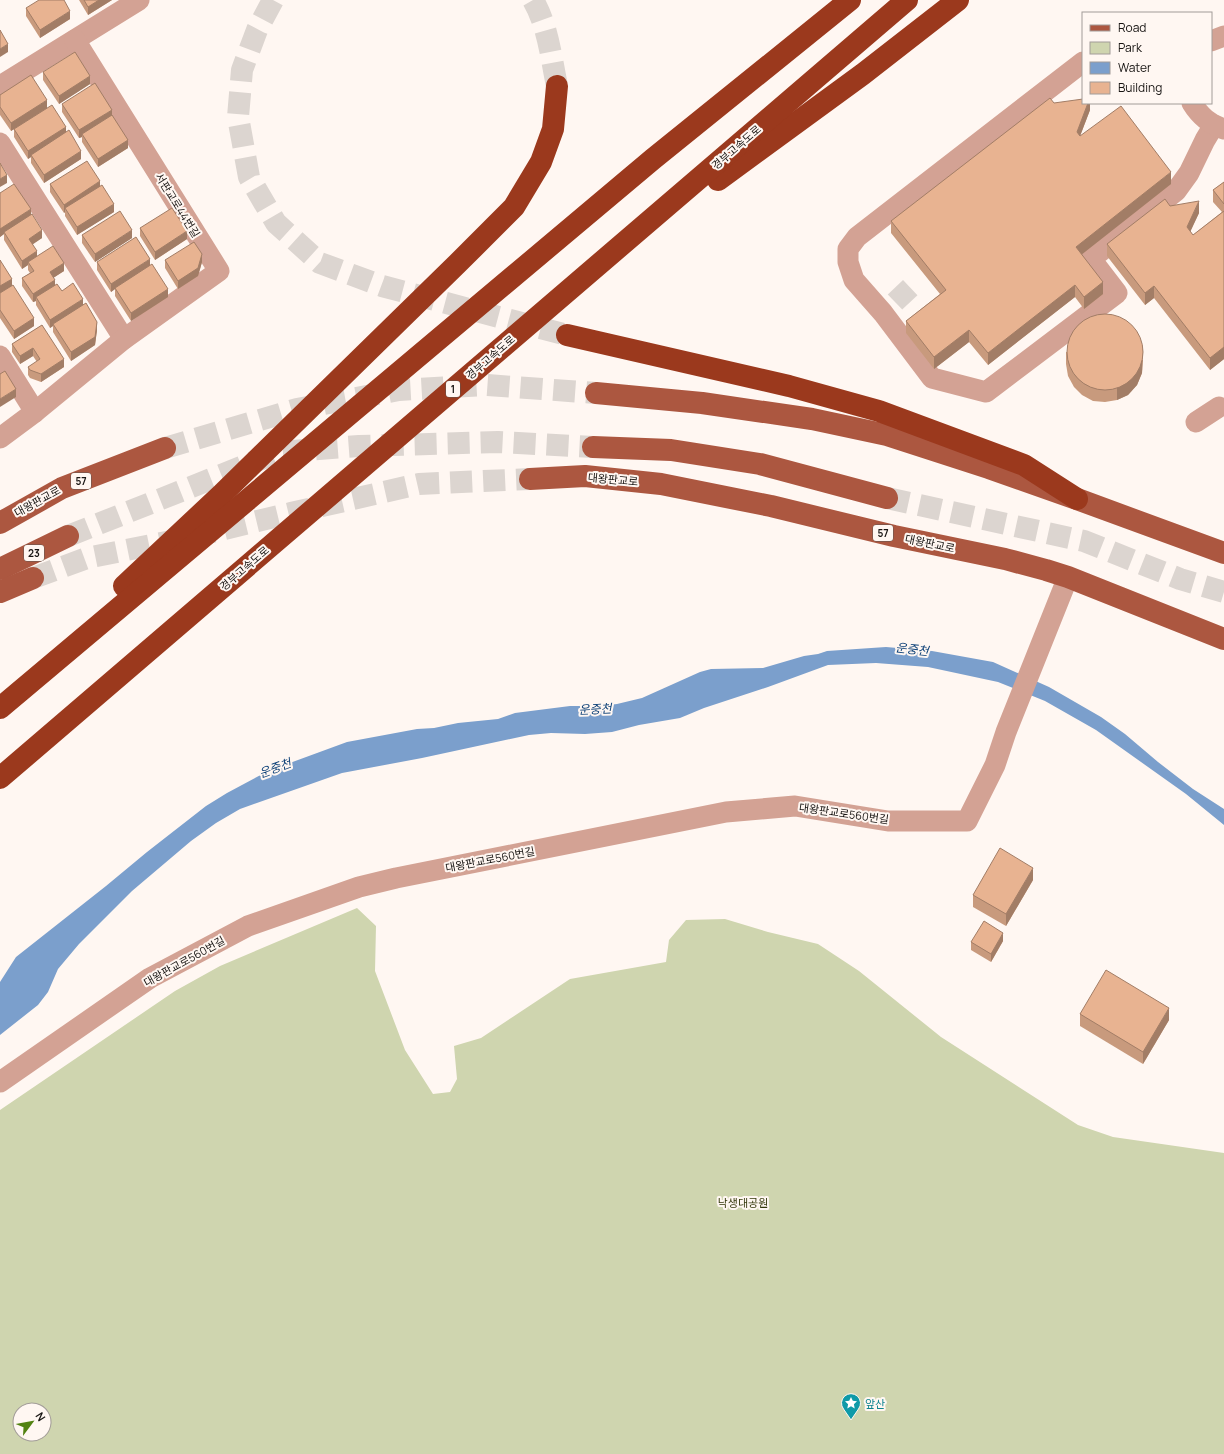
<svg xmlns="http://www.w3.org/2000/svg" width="1224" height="1454" font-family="Manrope,'Noto Sans KR',sans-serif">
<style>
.green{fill:#cfd5af;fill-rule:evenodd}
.water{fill:#7b9fcc}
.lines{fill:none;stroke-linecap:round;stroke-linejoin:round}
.minor-tunnel{stroke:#dcd5d0;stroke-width:21;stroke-dasharray:21 10;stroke-linecap:butt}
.major-tunnel{stroke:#dcd5d0;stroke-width:22;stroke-dasharray:22 11;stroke-linecap:butt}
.highway-tunnel{stroke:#dcd5d0;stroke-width:22;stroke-dasharray:22 11;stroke-linecap:butt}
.minor{stroke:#d3a294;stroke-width:21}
.major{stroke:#ac5740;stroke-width:22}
.highway{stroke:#9b391d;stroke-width:22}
.wall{fill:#c89a7d}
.shaded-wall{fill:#a27d66}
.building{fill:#e8b391;stroke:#a27d66}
.labels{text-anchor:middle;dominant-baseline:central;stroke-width:4;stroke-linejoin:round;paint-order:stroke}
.shield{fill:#fff7f2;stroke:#5d5855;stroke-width:1}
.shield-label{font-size:10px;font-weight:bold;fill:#171412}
.street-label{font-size:11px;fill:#171412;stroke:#fff7f2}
.park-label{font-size:11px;fill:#34380b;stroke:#fff7f2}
.culture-label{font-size:11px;fill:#0d838f;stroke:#fff7f2;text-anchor:start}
.water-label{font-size:12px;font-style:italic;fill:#0d4077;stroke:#fff7f2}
</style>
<rect width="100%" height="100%" fill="#fff7f2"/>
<path class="green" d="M357 908 376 926 375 971 405 1050 433 1094 450 1092 457 1079 454 1046 481 1038 570 979 666 962 669 940 686 920 725 919 768 932 818 944 859 971 941 1037 1078 1125 1113 1137 1224 1153V1454H0V1110L175 991 220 966ZM20 1410H44V1434H20Z"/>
<path class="water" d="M886 647 932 651 993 662 1049 687 1101 717 1125 734 1158 762 1193 789 1224 809V825L1186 794 1096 730 1045 701 998 682 928 667 876 663 828 665 768 687 704 708 680 718 639 725 612 732 585 734 551 733 529 735 422 758 342 773 240 809 216 823 191 841 132 891 79 944 58 969 48 992 38 1005 0 1035V982L16 957 106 886 147 852 206 806 227 793 268 771 347 742 417 729 434 728 458 723 498 719 515 713 570 706H600L617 704 642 698 700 672 711 669 763 668 804 656 818 654 827 651Z"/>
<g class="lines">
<path class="minor-tunnel" d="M895 302 914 284"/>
<g class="major-tunnel">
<path d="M165 448 297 409 399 390 487 385 596 393"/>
<path d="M887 498 1084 541 1180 579 1224 592"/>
<path d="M68 536 279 452 359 446 498 442 593 447"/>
<path d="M33 578 87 558 191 537 291 513 419 484 530 479"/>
</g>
<g class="highway-tunnel">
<path d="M273 0 257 30 242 70 238 117 249 177 276 223 320 263 382 286 567 335"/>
<path d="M533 0C548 26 551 57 557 86"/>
</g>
<g class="minor">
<path d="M1211 41 1224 36"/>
<path d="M1083 62 857 237 848 249V262L854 280 883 313 932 378 986 392 1117 293 1091 259 1176 191 1189 173 1205 140 1214 125"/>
<path d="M0 86 139 0"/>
<path d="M1192 103C1200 116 1209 124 1224 129"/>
<path d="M0 143 124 339"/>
<path d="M0 356 35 412"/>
<path d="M1196 422 1219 407"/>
<path d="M0 438 35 412 124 339 219 271 75 40"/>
<path d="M0 1082 150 978 248 926 359 887 396 878 726 812 795 806 888 821H967L995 765 1006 732 1068 577"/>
</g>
<g class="major">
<path d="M596 393 702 403 812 419 887 435 989 468 1077 499 1224 553"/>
<path d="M593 447 671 450 760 464 887 498"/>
<path d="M530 479 585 476 661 484 771 506 894 536 1005 559 1046 570 1068 577 1224 639"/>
<path d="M0 523 62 488 165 448"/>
<path d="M0 569 68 536"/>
<path d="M0 592 33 578"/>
</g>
<g class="highway">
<path d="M718 180 863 74 958 0"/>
<path d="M567 335 789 386 879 411 1024 465 1077 499"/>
<path d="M124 586 222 494 458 263 514 207 541 162 553 129 557 86"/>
<path d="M0 708 653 159 850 0"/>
<path d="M0 778 907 0"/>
</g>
</g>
<g class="wall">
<path d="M79 0H112L88 15Z"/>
<path d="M26 8 70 19 40 38 26 16Z"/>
<path d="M43 72 90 84 59 104 43 80Z"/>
<path d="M0 95 47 108 66 132 81 159 44 183 31 163V157L28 159 14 137V129L33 117 11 131 0 115Z"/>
<path d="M1090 103V110L1080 136 1171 184 1082 254 1103 294 1084 309 1075 297 988 365 969 342 934 369 906 333V321L940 294 891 233V221Z"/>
<path d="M62 104 112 115 128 148 98 167 82 142V137L79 138 62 112Z"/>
<path d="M1224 182V359L1210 370 1154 298 1145 305 1107 256V244L1170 206 1199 213 1190 231 1193 235 1222 212 1213 202V190Z"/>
<path d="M50 184 100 186 114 212 77 235 65 216V212L64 213 50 192Z"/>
<path d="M0 193 31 215 42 238 32 244 37 256 64 271 53 278 55 285 62 291 83 305 97 330 95 345 71 361 53 332V326L50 328 36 305V301L33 302 22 286V278L30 273 28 270V265L22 269 4 240V234L0 237Z"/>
<path d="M140 228 187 239 155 260 140 236Z"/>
<path d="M82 235 132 238 95 262 82 243Z"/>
<path d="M0 260 12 286 34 326 14 339 0 318Z"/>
<path d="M165 260 202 262 198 276 178 289 165 268Z"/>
<path d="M97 262 150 265 168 297 131 321 115 296V289L111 292 97 270Z"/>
<path d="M42 325 64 367 41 382 30 378 28 375V367L37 362 33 356 20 364 12 352V344Z"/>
<path d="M1066 352 1143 360 1142 373 1137 385 1128 395 1117 400 1105 402 1093 401 1082 395 1074 387 1068 376 1066 364Z"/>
<path d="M1033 880 1006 926 973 907V895Z"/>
<path d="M1003 941 991 962 971 950V942Z"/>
<path d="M1080 1014 1169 1020 1143 1064 1080 1026Z"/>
</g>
<g class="shaded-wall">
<path d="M99 0H112L88 15V7Z"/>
<path d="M70 11V19L40 38V30Z"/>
<path d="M8 44V52L0 57V49Z"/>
<path d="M90 76V84L59 104V96Z"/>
<path d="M47 100V108L11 131V123Z"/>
<path d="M1088 103H1090V110L1077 144V132Z"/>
<path d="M112 110V118L82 134V137L79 138V130Z"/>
<path d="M66 127V135L31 155V157L28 159V151Z"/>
<path d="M128 140V148L98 167V159Z"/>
<path d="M81 151V159L44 183V175Z"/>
<path d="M1171 172V184L1076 259V247Z"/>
<path d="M7 175V183L0 187V179Z"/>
<path d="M100 181V189L65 208V212L64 213V205Z"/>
<path d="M1199 201V213L1187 239V227Z"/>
<path d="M114 204V212L77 235V227Z"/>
<path d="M31 209V217L4 232V234L0 237V229Z"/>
<path d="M42 230V238L29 247V239Z"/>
<path d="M132 230V238L95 262V254Z"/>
<path d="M187 231V239L155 260V252Z"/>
<path d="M37 251V259L28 262V265L22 269V261Z"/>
<path d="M202 254V262L198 276 178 289V281Z"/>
<path d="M150 259V267L115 288V289L111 292V284Z"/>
<path d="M64 263V271L50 280V272Z"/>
<path d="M12 279V287L0 294V286Z"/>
<path d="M55 280V288L36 297V301L33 302V294Z"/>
<path d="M1103 282V294L1084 309V297Z"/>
<path d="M1075 285V297L988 365V353Z"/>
<path d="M1154 286V298L1145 305V293Z"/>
<path d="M168 289V297L131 321V313Z"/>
<path d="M83 299V307L53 324V326L50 328V320Z"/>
<path d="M34 318V326L14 339V331Z"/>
<path d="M97 322V330L95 345 71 361V352Z"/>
<path d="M969 330V342L934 369V357Z"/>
<path d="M1224 347V359L1210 370V358Z"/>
<path d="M33 348V356L20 364V356Z"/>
<path d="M1143 348 1142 373 1137 385 1128 395 1117 400V388Z"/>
<path d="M64 359V367L41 382V374Z"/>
<path d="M16 389V397L0 407V399Z"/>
<path d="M1033 868V880L1006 926V914Z"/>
<path d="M1003 933V941L991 962V954Z"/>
<path d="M1169 1008V1020L1143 1064V1052Z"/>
</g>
<g class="building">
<path d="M39 0H64L70 11 40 30 26 8Z"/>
<path d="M84 0H99L88 7Z"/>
<path d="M0 30 8 44 0 49Z"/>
<path d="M75 52 90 76 59 96 43 72Z"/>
<path d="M31 75 47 100 11 123 0 107V95Z"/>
<path d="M95 83 112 110 79 130 62 104Z"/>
<path d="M1050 98 1054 103 1083 99V103H1088L1077 132 1080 136 1121 106 1171 172 1076 247 1103 282 1084 297 1075 285 988 353 969 330 934 357 906 321 946 290 891 221Z"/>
<path d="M52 105 66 127 28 151 14 129Z"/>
<path d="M112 115 128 140 98 159 82 134Z"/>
<path d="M69 130 81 151 44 175 31 155Z"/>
<path d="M87 161 100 181 64 205 50 184Z"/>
<path d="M0 163 7 175 0 179Z"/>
<path d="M1224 182V204L1213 190Z"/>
<path d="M14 184 31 209 0 229V193Z"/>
<path d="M102 185 114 204 77 227 65 208Z"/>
<path d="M1165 199 1170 206 1199 201 1187 227 1193 235 1224 211V347L1210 358 1154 286 1145 293 1107 244Z"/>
<path d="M172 208 187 231 155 252 140 228Z"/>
<path d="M120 211 132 230 95 254 82 235Z"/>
<path d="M32 214 42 230 29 239 37 251 22 261 4 232Z"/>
<path d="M136 237 150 259 111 284 97 262Z"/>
<path d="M194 242 202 254 198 268 178 281 165 260Z"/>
<path d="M53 246 64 263 50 272 55 280 33 294 22 278 34 271 28 262Z"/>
<path d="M0 260 12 279 0 286Z"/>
<path d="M152 264 168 289 131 313 115 288Z"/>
<path d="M73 283 83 299 50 320 36 297 57 284 62 291Z"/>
<path d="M13 285 34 318 14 331 0 310V293Z"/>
<path d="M86 303 97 322 95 337 71 352 53 324Z"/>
<circle cx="1105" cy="352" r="38"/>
<path d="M42 325 64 359 41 374 30 370 28 367 40 359 33 348 20 356 12 344Z"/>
<path d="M5 371 16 389 0 399V374Z"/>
<path d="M1000 848 1033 868 1006 914 973 895Z"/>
<path d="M984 921 1003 933 991 954 971 942Z"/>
<path d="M1106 970 1169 1008 1143 1052 1080 1014Z"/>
</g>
<defs>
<g id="sight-pin" transform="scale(1)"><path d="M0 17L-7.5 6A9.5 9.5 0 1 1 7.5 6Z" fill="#0f9aa8" stroke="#fff7f2"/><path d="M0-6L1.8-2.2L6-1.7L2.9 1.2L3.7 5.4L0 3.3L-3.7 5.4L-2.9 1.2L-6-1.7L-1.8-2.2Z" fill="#fff"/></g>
</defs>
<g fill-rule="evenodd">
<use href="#sight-pin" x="851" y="1403"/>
</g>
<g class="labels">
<g class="shield">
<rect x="446" y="381" width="14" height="16" rx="3"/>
<rect x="71" y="473" width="20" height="16" rx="3"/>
<rect x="873" y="525" width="20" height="16" rx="3"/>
<rect x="24" y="545" width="20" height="16" rx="3"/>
</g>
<g class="shield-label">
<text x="453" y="389">1</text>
<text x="81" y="481">57</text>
<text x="883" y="533">57</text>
<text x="34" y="553">23</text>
</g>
<g class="street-label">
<text transform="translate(736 147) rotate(-41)">경부고속도로</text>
<text transform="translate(178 205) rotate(58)">서판교로44번길</text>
<text transform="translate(490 357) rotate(-41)">경부고속도로</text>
<text transform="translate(613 479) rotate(5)">대왕판교로</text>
<text transform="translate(37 501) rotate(-29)">대왕판교로</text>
<text transform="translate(930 543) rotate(12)">대왕판교로</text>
<text transform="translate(244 568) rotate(-41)">경부고속도로</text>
<text transform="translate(844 813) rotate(8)">대왕판교로560번길</text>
<text transform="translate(490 859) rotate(-11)">대왕판교로560번길</text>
<text transform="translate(184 961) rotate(-29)">대왕판교로560번길</text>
</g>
<g class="park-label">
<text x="743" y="1202">낙생대공원</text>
</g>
<g class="culture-label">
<text x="865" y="1403">앞산</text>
</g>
<g class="water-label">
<text transform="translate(912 649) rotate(7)">운중천</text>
<text transform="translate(595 709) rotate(-3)">운중천</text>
<text transform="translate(275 768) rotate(-20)">운중천</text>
</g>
</g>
<rect x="1082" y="12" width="130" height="92" fill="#fff7f2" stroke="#a29c98"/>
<rect x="1090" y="25" width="20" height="6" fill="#ac5740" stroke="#a29c98"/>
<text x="1118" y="32" font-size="12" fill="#171412">Road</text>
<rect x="1090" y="42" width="20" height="12" fill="#cfd5af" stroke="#a29c98"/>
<text x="1118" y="52" font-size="12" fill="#171412">Park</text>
<rect x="1090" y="62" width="20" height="12" fill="#7b9fcc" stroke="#a29c98"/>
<text x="1118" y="72" font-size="12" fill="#171412">Water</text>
<rect x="1090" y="82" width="20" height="12" fill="#e8b391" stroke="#a29c98"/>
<text x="1118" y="92" font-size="12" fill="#171412">Building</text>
<g transform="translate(32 1422) rotate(58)"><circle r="19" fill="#fff7f2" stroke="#a29c98"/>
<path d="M0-3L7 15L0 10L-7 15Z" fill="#528211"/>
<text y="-6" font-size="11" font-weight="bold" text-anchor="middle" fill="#171412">N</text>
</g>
</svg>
